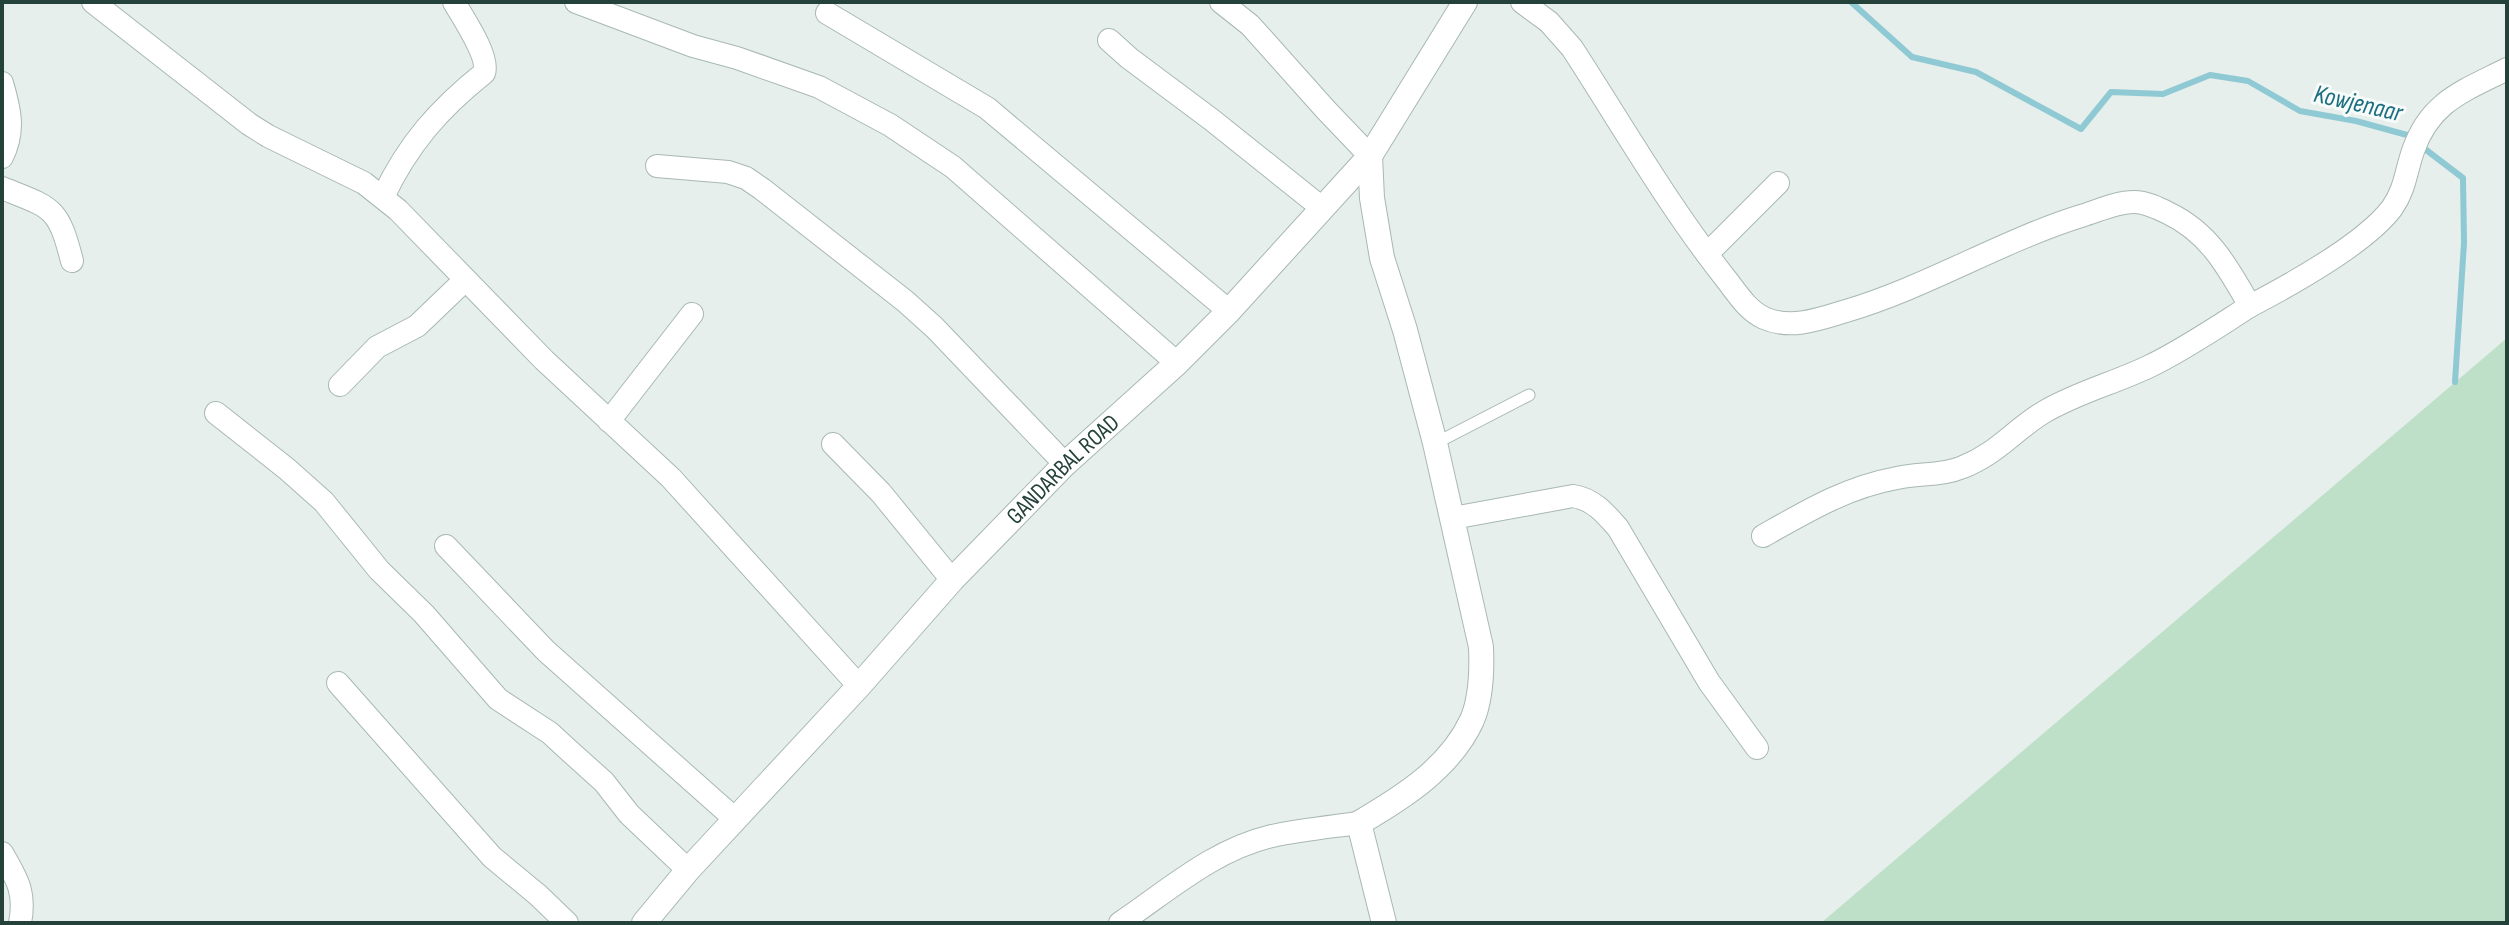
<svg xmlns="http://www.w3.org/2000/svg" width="2509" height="925" font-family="'Sofia Sans Condensed',sans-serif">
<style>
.green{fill:#bfe0c8}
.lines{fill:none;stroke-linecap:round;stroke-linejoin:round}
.stream{stroke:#8ec9d4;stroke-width:6}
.service-casing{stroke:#a8b8b2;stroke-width:13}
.minor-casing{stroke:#a8b8b2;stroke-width:24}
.tertiary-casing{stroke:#a8b8b2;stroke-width:26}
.service{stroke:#fff;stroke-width:11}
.minor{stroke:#fff;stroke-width:22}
.tertiary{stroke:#fff;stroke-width:24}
.labels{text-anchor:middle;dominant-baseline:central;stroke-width:6;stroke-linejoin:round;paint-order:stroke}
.street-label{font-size:24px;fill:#24423a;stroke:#f7fbf9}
.water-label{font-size:26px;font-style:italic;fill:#1c6f80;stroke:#f7fbf9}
</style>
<rect width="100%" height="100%" fill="#e6efeb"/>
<path class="green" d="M2507 338V923H1821Z"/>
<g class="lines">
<g class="stream">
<path d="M1851 2 1912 57 1976 72 2081 129 2111 92 2163 94 2210 75 2248 81 2300 111 2356 121 2407 135 2412 139"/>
<path d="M2421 146 2463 178 2464 243 2455 382"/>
</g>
<g class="service-casing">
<path id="service" d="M1436 443 1529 395"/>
</g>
<g class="minor-casing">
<g id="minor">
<path d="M93 2 249 124 268 136 364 183 398 210 544 360 671 478 859 686"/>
<path d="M576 2 693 46 737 58 819 87 890 125 953 167 1177 363"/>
<path d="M1221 2 1250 25 1326 110 1370 156"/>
<path d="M1522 2 1549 22 1572 48C1622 125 1669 207 1726 279 1737 293 1747 310 1764 318 1791 330 1820 319 1846 311 1927 287 2001 241 2081 216 2098 211 2116 202 2134 202 2146 202 2158 208 2168 213 2210 233 2228 268 2250 306 2217 327 2185 349 2150 366 2115 383 2078 392 2044 412 2014 430 1998 453 1963 467 1942 476 1919 473 1897 478 1847 487 1807 511 1763 536"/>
<path d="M827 13 987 108 1229 311"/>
<path d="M1109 40 1129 58 1212 120 1322 208"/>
<path d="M2 83C10 110 15 131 2 157"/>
<path d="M657 166 728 172 746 178 762 189 905 301 935 328 1065 464"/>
<path d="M2 188C52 208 58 206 72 261"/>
<path d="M383 197C408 144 439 109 484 73 490 57 463 18 454 2"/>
<path d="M1707 254 1778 183"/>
<path d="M2250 306C2290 285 2365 244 2392 208 2405 190 2406 171 2413 151 2430 101 2464 91 2507 69"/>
<path d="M340 385 377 347 417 326 465 280"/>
<path d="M216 413 287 469 324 502 379 570 424 614 498 699 550 733 564 746 604 782 629 814 688 870"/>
<path d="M609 421 692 314"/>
<path d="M833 444 881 493 952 580"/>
<path d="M1453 518 1573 496C1593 499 1605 513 1618 528L1709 682 1757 748"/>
<path d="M446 546 546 651 735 819"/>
<path d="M338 683 492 857 538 895 567 923"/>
<path d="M2 853C17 879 26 892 20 923"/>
<path d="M1120 923C1169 890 1213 850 1272 836 1300 830 1330 827 1359 823"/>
</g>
</g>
<g class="tertiary-casing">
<g id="tertiary">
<path d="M1370 156 1372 198 1382 258 1405 330 1435 443 1481 647C1482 670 1481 699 1472 720 1450 768 1402 798 1359 823L1384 923"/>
<path id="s1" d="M644 923 688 870 859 686 952 580 1065 464 1177 363 1229 311 1370 156 1465 2"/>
</g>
</g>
<use href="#service" class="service"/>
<use href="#minor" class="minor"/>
<use href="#tertiary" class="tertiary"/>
</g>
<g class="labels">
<g class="street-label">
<text stroke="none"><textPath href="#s1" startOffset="618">GANDARBAL ROAD</textPath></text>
</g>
<g class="water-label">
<text transform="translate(2358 104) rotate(13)">Kowjenaar</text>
</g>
</g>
<rect width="2509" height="925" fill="none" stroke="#24423a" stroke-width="8"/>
</svg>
